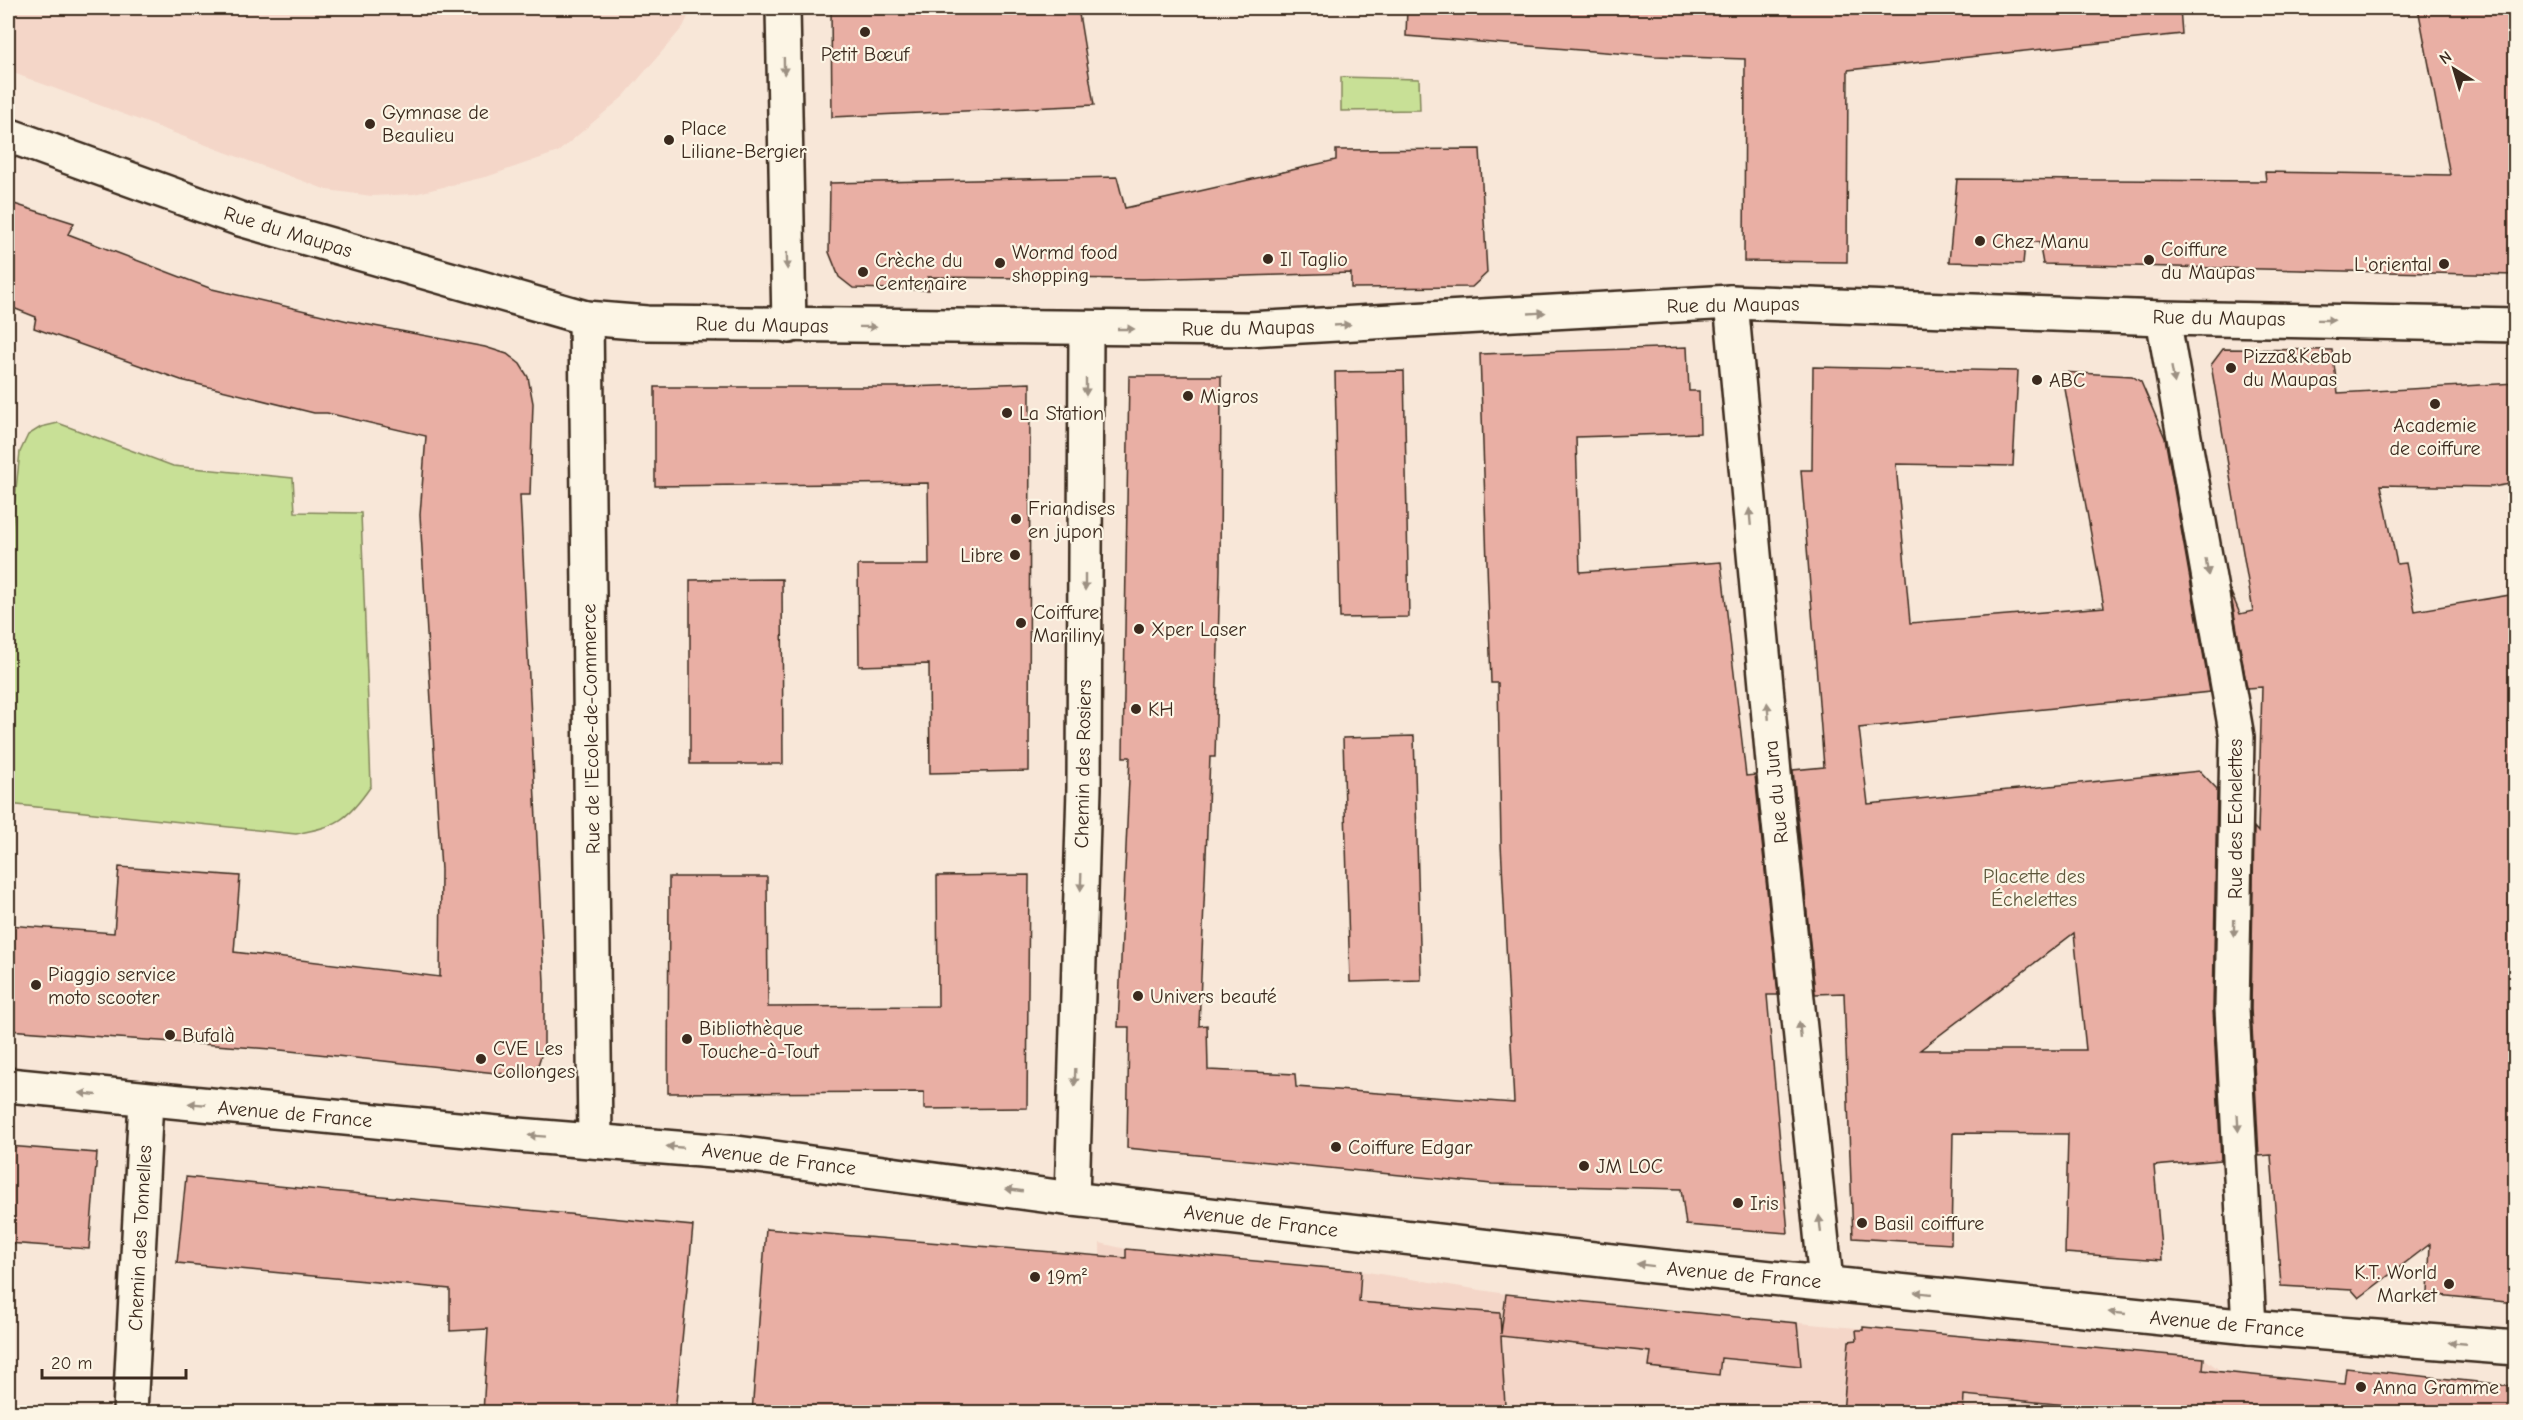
<svg xmlns="http://www.w3.org/2000/svg" width="2523" height="1420" font-family="'Comic Neue',sans-serif">
<style>
.built{fill:#f4d6c8}
.green{fill:#c8e096;stroke:#82855a;stroke-width:1.5}
.building{fill:#e9afa4;stroke:#3b2a1e;stroke-width:1.5;fill-rule:evenodd}
.lines{fill:none;stroke-linecap:round;stroke-linejoin:round}
.minor-casing{stroke:#3b2a1e;stroke-width:38}
.minor{stroke:#fcf5e5;stroke-width:33}
.oneway{fill:#9c9082}
.poi-dot{fill:#3b2a1e;stroke:#fcf5e5;stroke-width:2}
.labels{text-anchor:middle;dominant-baseline:central;stroke-width:4.5;stroke-linejoin:round;paint-order:stroke}
.poi-label{font-size:20px;fill:#3b2a1e;stroke:#fcf5e5;text-anchor:start}
.street-label{font-size:20px;fill:#3b2a1e;stroke:#fcf5e5}
.park-label{font-size:20px;fill:#5e583c;stroke:#fcf5e5}
</style>
<rect width="100%" height="100%" fill="#f8e7d8"/>
<filter id="ink" filterUnits="userSpaceOnUse"><feTurbulence type="fractalNoise" baseFrequency=".0167" numOctaves="2"/><feDisplacementMap in="SourceGraphic" scale="12" xChannelSelector="R" yChannelSelector="G"/><feConvolveMatrix kernelMatrix="1 2 1 2 8 2 1 2 1" color-interpolation-filters="sRGB"/></filter>
<g filter="url(#ink)">
<g class="built">
<path d="M8 8H692L683 27 624 96 558 152 489 176 414 194 372 196 327 190 8 71Z"/>
<path d="M1100 1243 1126 1249 1361 1271 1506 1294 1810 1324 2204 1358 2222 1372 2227 1412H1102Z"/>
</g>
<g class="green">
<path d="M1341 77 1419 79 1420 110 1341 111Z"/>
<path d="M58 423 173 466 293 478 295 512 361 513 371 786C347 821 337 826 296 834L8 804V562L20 452 28 435 41 427Z"/>
</g>
<g class="building">
<path d="M831 8H1078L1094 105 832 117Z"/>
<path d="M1407 8H2180L2182 34 1848 70 1847 262 1744 261 1745 59 1655 56 1406 36Z"/>
<path d="M2418 8H2516V275L2043 264 2039 242 2025 243 2023 264 1949 262 1957 179 2266 181 2265 172 2450 175Z"/>
<path d="M1480 149 1487 273 1472 287 1351 288V273L1143 279 928 277 929 290 853 288 839 277 829 252 830 183 1117 177 1125 208 1336 160V150Z"/>
<path d="M8 202 74 223 68 234 212 289 348 321 485 347 507 354 520 364 528 377 533 403 530 495H520L544 982V1047L537 1068 525 1075H515L271 1049 8 1030V925L114 933 119 867 240 876 234 952 440 977 441 870 420 515 426 436 327 413H314L181 380 34 328 36 317 8 306Z"/>
<path d="M1687 347 1689 391H1699L1700 433 1576 437 1580 572 1721 562 1746 776 1755 775 1778 995H1767L1788 1233 1686 1225 1681 1189 1492 1184 1127 1148 1129 1027H1118L1130 757H1123L1129 376H1221L1220 570 1215 757H1210L1199 1026 1207 1025 1208 1070 1295 1074 1296 1087 1514 1103 1501 844 1498 683H1491L1480 354Z"/>
<path d="M2223 349 2332 350 2338 393 2516 383V483L2492 487 2381 485 2397 564 2406 563 2415 611 2516 594V1303L2428 1294 2430 1244 2359 1298 2352 1290 2281 1286 2271 1155 2259 1156 2251 1009 2254 827 2258 832 2262 687 2247 688 2230 590 2240 614 2253 611 2211 365Z"/>
<path d="M1813 367 2018 371 2013 466 1896 464 1910 623 2104 607 2062 372 2132 376 2141 382 2165 438 2210 692 1859 728 1868 804 2200 771 2217 789 2213 1009 2221 1160 2154 1166 2162 1260 2065 1253 2068 1134 1953 1133 1951 1244 1853 1238 1844 993 1815 994 1793 770 1824 767 1801 470H1812ZM2074 933 2086 1050H1920Z"/>
<path d="M1404 371 1409 617 1340 618 1335 372Z"/>
<path d="M1030 383 1029 771 930 773 929 664 859 666 858 565H929L928 483 655 486V387H905Z"/>
<path d="M782 579 783 764H690V580Z"/>
<path d="M1414 736 1421 980 1350 982 1343 738Z"/>
<path d="M1029 875 1027 1108 924 1109V1092L668 1093 669 877H767L768 1007 938 1006 937 876Z"/>
<path d="M8 1146 97 1153 89 1249 8 1243Z"/>
<path d="M186 1177 693 1226 675 1413H483L488 1329 450 1331V1289L177 1263Z"/>
<path d="M766 1229 1126 1258V1249L1361 1271 1359 1302 1500 1313 1501 1334 1506 1294 1797 1323 1801 1366 1721 1358 1719 1375 1649 1367 1651 1352 1501 1336 1505 1406 1430 1413H752Z"/>
<path d="M1863 1327 2204 1358 2203 1370 2344 1384 2346 1368 2515 1386 2513 1413H2150L1964 1395 1963 1413H1843L1849 1341 1857 1340 1856 1330H1863Z"/>
</g>
<g class="lines">
<g class="minor-casing">
<g id="minor">
<path d="M783 8 789 326"/>
<path d="M8 135 240 219 586 318 647 323 1249 329 1731 302 2163 318 2516 325"/>
<path d="M1731 302 1775 784 1826 1282"/>
<path d="M586 318 595 1141"/>
<path d="M2163 318 2237 737 2232 1009 2249 1327"/>
<path d="M8 1085 518 1135 737 1153 1072 1199 1655 1266 2249 1327 2516 1348"/>
<path d="M1072 1199 1084 788 1086 329"/>
<path d="M130 1412 146 1100"/>
</g>
</g>
<use href="#minor" class="minor"/>
</g>
<defs><path id="oneway-solid" d="M-6-.8H1V-3.2L6.5 0L1 3.2V.8H-6Z" transform="scale(1.5)"/></defs>
<g class="oneway">
<use href="#oneway-solid" transform="translate(784 66) rotate(89)"/>
<use href="#oneway-solid" transform="translate(787 261) rotate(89)"/>
<use href="#oneway-solid" transform="translate(1537 313) rotate(-3)"/>
<use href="#oneway-solid" transform="translate(2326 320) rotate(1)"/>
<use href="#oneway-solid" transform="translate(1342 325) rotate(-3)"/>
<use href="#oneway-solid" transform="translate(868 327) rotate(1)"/>
<use href="#oneway-solid" transform="translate(1126 329)"/>
<use href="#oneway-solid" transform="translate(2173 375) rotate(80)"/>
<use href="#oneway-solid" transform="translate(1086 387) rotate(90)"/>
<use href="#oneway-solid" transform="translate(1750 517) rotate(-95)"/>
<use href="#oneway-solid" transform="translate(2207 567) rotate(80)"/>
<use href="#oneway-solid" transform="translate(1085 582) rotate(90)"/>
<use href="#oneway-solid" transform="translate(1768 711) rotate(-95)"/>
<use href="#oneway-solid" transform="translate(1081 882) rotate(92)"/>
<use href="#oneway-solid" transform="translate(2234 928) rotate(91)"/>
<use href="#oneway-solid" transform="translate(1800 1030) rotate(-96)"/>
<use href="#oneway-solid" transform="translate(1075 1077) rotate(92)"/>
<use href="#oneway-solid" transform="translate(88 1094) rotate(-174)"/>
<use href="#oneway-solid" transform="translate(197 1104) rotate(-175)"/>
<use href="#oneway-solid" transform="translate(2238 1123) rotate(87)"/>
<use href="#oneway-solid" transform="translate(537 1136) rotate(-176)"/>
<use href="#oneway-solid" transform="translate(675 1147) rotate(-175)"/>
<use href="#oneway-solid" transform="translate(1014 1190) rotate(-172)"/>
<use href="#oneway-solid" transform="translate(1820 1224) rotate(-96)"/>
<use href="#oneway-solid" transform="translate(1645 1265) rotate(-173)"/>
<use href="#oneway-solid" transform="translate(1923 1293) rotate(-174)"/>
<use href="#oneway-solid" transform="translate(2117 1313) rotate(-174)"/>
<use href="#oneway-solid" transform="translate(2457 1343) rotate(-175)"/>
</g>
</g>
<g class="poi-dot">
<circle cx="865" cy="32" r="6"/>
<circle cx="370" cy="124" r="6"/>
<circle cx="669" cy="140" r="6"/>
<circle cx="1980" cy="241" r="6"/>
<circle cx="1268" cy="259" r="6"/>
<circle cx="2149" cy="260" r="6"/>
<circle cx="1000" cy="263" r="6"/>
<circle cx="2444" cy="264" r="6"/>
<circle cx="863" cy="272" r="6"/>
<circle cx="2231" cy="368" r="6"/>
<circle cx="2037" cy="380" r="6"/>
<circle cx="1188" cy="396" r="6"/>
<circle cx="2435" cy="404" r="6"/>
<circle cx="1007" cy="413" r="6"/>
<circle cx="1016" cy="519" r="6"/>
<circle cx="1015" cy="555" r="6"/>
<circle cx="1021" cy="623" r="6"/>
<circle cx="1139" cy="629" r="6"/>
<circle cx="1136" cy="709" r="6"/>
<circle cx="36" cy="985" r="6"/>
<circle cx="1138" cy="996" r="6"/>
<circle cx="170" cy="1035" r="6"/>
<circle cx="687" cy="1039" r="6"/>
<circle cx="481" cy="1059" r="6"/>
<circle cx="1336" cy="1147" r="6"/>
<circle cx="1584" cy="1166" r="6"/>
<circle cx="1738" cy="1203" r="6"/>
<circle cx="1862" cy="1223" r="6"/>
<circle cx="1035" cy="1277" r="6"/>
<circle cx="2449" cy="1284" r="6"/>
<circle cx="2361" cy="1387" r="6"/>
</g>
<g class="labels">
<g class="poi-label">
<text x="865" y="54" text-anchor="middle">Petit Bœuf</text>
<text x="382" y="112">Gymnase de<tspan x="382" dy="23">Beaulieu</tspan></text>
<text x="681" y="128">Place<tspan x="681" dy="23">Liliane-Bergier</tspan></text>
<text x="1992" y="241">Chez Manu</text>
<text x="2161" y="249">Coiffure<tspan x="2161" dy="23">du Maupas</tspan></text>
<text x="1012" y="252">Wormd food<tspan x="1012" dy="23">shopping</tspan></text>
<text x="1280" y="259">Il Taglio</text>
<text x="875" y="260">Crèche du<tspan x="875" dy="23">Centenaire</tspan></text>
<text x="2432" y="264" text-anchor="end">L'oriental</text>
<text x="2243" y="356">Pizza&amp;Kebab<tspan x="2243" dy="23">du Maupas</tspan></text>
<text x="2049" y="380">ABC</text>
<text x="1200" y="396">Migros</text>
<text x="1019" y="413">La Station</text>
<text x="2435" y="425" text-anchor="middle">Academie<tspan x="2435" dy="23">de coiffure</tspan></text>
<text x="1028" y="508">Friandises<tspan x="1028" dy="23">en jupon</tspan></text>
<text x="1003" y="555" text-anchor="end">Libre</text>
<text x="1033" y="612">Coiffure<tspan x="1033" dy="23">Mariliny</tspan></text>
<text x="1151" y="629">Xper Laser</text>
<text x="1148" y="709">KH</text>
<text x="48" y="974">Piaggio service<tspan x="48" dy="23">moto scooter</tspan></text>
<text x="1150" y="996">Univers beauté</text>
<text x="699" y="1028">Bibliothèque<tspan x="699" dy="23">Touche-à-Tout</tspan></text>
<text x="182" y="1035">Bufalà</text>
<text x="493" y="1048">CVE Les<tspan x="493" dy="23">Collonges</tspan></text>
<text x="1348" y="1147">Coiffure Edgar</text>
<text x="1596" y="1166">JM LOC</text>
<text x="1750" y="1203">Iris</text>
<text x="1874" y="1223">Basil coiffure</text>
<text x="2437" y="1272" text-anchor="end">K.T. World<tspan x="2437" dy="23">Market</tspan></text>
<text x="1047" y="1277">19m²</text>
<text x="2373" y="1387">Anna Gramme</text>
</g>
<g class="street-label">
<text transform="translate(288 232) rotate(17)">Rue du Maupas</text>
<text transform="translate(1733 305) rotate(-1)">Rue du Maupas</text>
<text transform="translate(2219 318) rotate(1)">Rue du Maupas</text>
<text transform="translate(762 325) rotate(1)">Rue du Maupas</text>
<text transform="translate(1248 328) rotate(-1)">Rue du Maupas</text>
<text transform="translate(591 729) rotate(-91)">Rue de l'Ecole-de-Commerce</text>
<text transform="translate(1083 764) rotate(-89)">Chemin des Rosiers</text>
<text transform="translate(1776 792) rotate(-96)">Rue du Jura</text>
<text transform="translate(2235 819) rotate(-90)">Rue des Echelettes</text>
<text transform="translate(295 1114) rotate(5)">Avenue de France</text>
<text transform="translate(779 1159) rotate(7)">Avenue de France</text>
<text transform="translate(1261 1221) rotate(7)">Avenue de France</text>
<text transform="translate(140 1238) rotate(-87)">Chemin des Tonnelles</text>
<text transform="translate(1744 1275) rotate(5)">Avenue de France</text>
<text transform="translate(2227 1324) rotate(5)">Avenue de France</text>
</g>
<g class="park-label">
<text x="2034" y="876">Placette des<tspan x="2034" dy="23">Échelettes</tspan></text>
</g>
</g>
<rect width="2523" height="1420" fill="none" stroke="#fcf5e5" stroke-width="30"/>
<rect x="15" y="15" width="2493" height="1390" fill="none" stroke="#3b2a1e" stroke-width="2" filter="url(#ink)"/>
<g transform="translate(2454 69) rotate(323)" stroke="#fcf5e5" stroke-width="4.5" paint-order="stroke">
<path d="M0-4.5L10 22L0 15L-10 22Z" fill="#3b2a1e"/>
<text y="-9" font-size="16" font-weight="bold" text-anchor="middle" fill="#3b2a1e">N</text>
</g>
<path d="M42 1369v9h144v-9" fill="none" stroke="#3b2a1e" stroke-width="3"/>
<text x="51" y="1369" font-size="18" fill="#3b2a1e" stroke="#fcf5e5" stroke-width="4.5" paint-order="stroke">20 m</text>
</svg>
